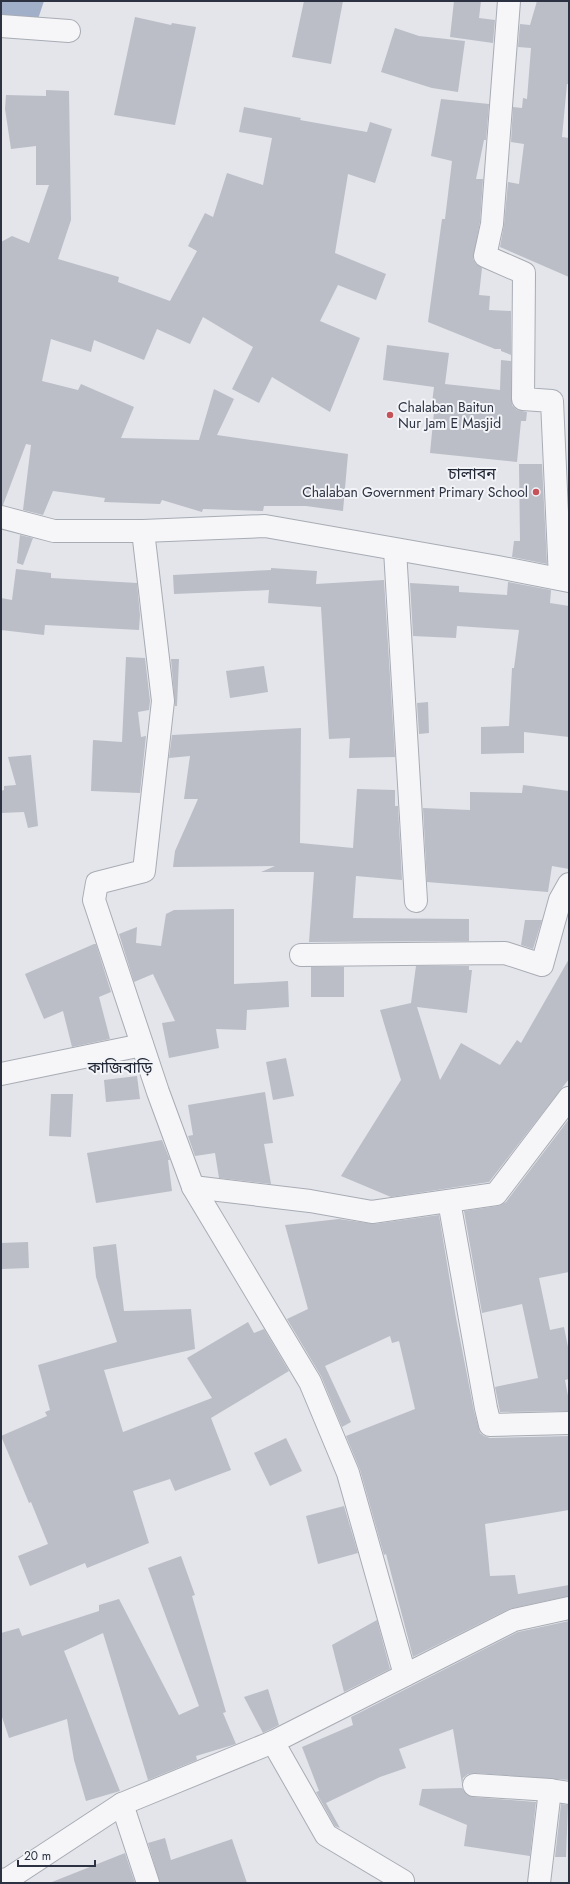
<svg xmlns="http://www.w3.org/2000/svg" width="570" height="1884" font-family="Jost,'Noto Sans Bengali',sans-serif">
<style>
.water{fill:#a1b0c8}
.building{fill:#bbbec7}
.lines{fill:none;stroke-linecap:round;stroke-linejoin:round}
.minor-casing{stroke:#a8acb4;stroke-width:24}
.minor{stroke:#f6f6f9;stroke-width:22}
.poi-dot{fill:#c65259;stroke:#f3f4f8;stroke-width:1.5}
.labels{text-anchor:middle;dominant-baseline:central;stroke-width:4;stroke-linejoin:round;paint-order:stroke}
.poi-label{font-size:14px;fill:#2c3241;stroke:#f3f4f8;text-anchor:start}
.quarter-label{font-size:16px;fill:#1e2332;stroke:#f3f4f8}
</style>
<rect width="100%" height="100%" fill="#e3e5ea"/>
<path class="water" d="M1 1H44L36 25 1 22Z"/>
<g class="building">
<path d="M304 1H343L331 64 292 57Z"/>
<path d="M454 1H481L479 18 495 20 493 43 450 37Z"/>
<path d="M537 1H569V84H567L562 137 569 138V277L500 247 504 225 508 182 519 184 524 144 511 142 513 107 522 108 523 98 527 99 531 48 518 47 520 24 530 25Z"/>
<path d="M135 17 171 25 172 23 196 27 175 125 114 115Z"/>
<path d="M395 28 419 36 465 41 458 92 432 88 381 72Z"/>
<path d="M46 90 69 91 71 220 58 259 119 277 118 282 170 301 197 251 188 246 205 213 213 217 227 173 263 185 272 138 239 132 244 107 301 118 300 120 367 132 370 122 392 129 375 183 348 174 335 253 386 274 376 300 338 285 320 321 360 338 330 412 272 377 259 403 232 389 253 347 203 317 190 344 157 329 144 360 94 340 91 352 51 339 42 381 78 390 81 384 134 407 121 438 199 440 214 389 234 399 217 435 348 454 343 511 306 506H264L263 511 203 509 202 512 162 500 160 504 104 502 105 498 53 491 43 515 23 510 31 445 26 444 3 505H1V242L12 236 29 243 49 185H36V146L11 149 5 109 6 95 46 96Z"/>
<path d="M441 99 489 104 486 140H484L476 179H483L480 222 473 259 476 264 482 268 479 295 490 296 489 310 511 311V355L501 351V349H495L428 322 442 219H445L452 161 431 156Z"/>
<path d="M387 345 449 353 445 384 500 390 501 360 511 361 512 405 517 410 527 412 526 421H521L517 462 430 453 434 412 431 411 434 387 383 380Z"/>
<path d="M519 464H542L547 564 512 557 514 541H520Z"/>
<path d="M20 535 33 538 23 565 17 563Z"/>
<path d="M271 568 317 571 316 584 384 580 395 757 349 758 350 738 329 739 321 607 268 603 269 590 174 594 173 575 271 570Z"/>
<path d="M16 569 51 573V578L137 583 140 615 139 630 45 625 44 635 1 630V598L12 600Z"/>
<path d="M508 582 551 590 550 603 569 606V737L524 732V753L481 754V727L509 726 512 668H514L519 630 457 626 456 638 413 636 410 583 459 586V592L507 595Z"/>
<path d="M126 657 145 658 150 701 149 710 138 712 141 737 146 736 140 793 91 791 93 740 122 742Z"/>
<path d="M171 659H179L177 706H175Z"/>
<path d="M264 666 268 692 230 698 226 671Z"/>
<path d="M428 702 429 733 419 734 417 703Z"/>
<path d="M301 728 300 843 353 848 357 789 395 790V806H398L402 880 356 876 353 918 469 919V941L309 942 314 872H261L275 866 173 867 175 851 198 799H184L190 756 169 758 172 735Z"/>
<path d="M31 755 38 826 28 828 24 812 1 813V791L4 790V786L16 785 8 757Z"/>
<path d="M523 785 569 791V869L552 866 548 892 427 882 423 808 470 810V792L522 793Z"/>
<path d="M234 909V984L288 981 289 1007 247 1010 246 1030 216 1029 219 1048 169 1058 162 1023 175 1021 153 974 134 982 119 934 137 927 136 943 161 946 166 914 174 910Z"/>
<path d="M525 920H542L533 949 521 945Z"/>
<path d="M94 944H96L111 992 99 997 110 1039 72 1047 63 1011 44 1019 25 974Z"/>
<path d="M569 959V1079L489 1182 391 1197 341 1176 401 1080 380 1010 411 1003 416 966H469V970H472L467 1013 417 1007 440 1080 461 1043 500 1065 517 1040 521 1043Z"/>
<rect x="311" y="967" width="33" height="30"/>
<path d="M286 1058 294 1096 273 1100 266 1062Z"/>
<path d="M137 1076 140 1099 106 1102 104 1080Z"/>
<path d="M265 1092 273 1143 264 1144 271 1184 219 1178 215 1153 195 1156 188 1136 193 1135 188 1105Z"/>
<path d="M51 1094H73L71 1137 49 1136Z"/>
<path d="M569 1119V1272L539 1278 550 1330 564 1327 569 1352V1379L565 1380 569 1401V1411L500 1412 495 1387 538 1378 522 1304 482 1313 464 1211 498 1206 506 1202Z"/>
<path d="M162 1140 170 1160H168L172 1191 96 1203 87 1153Z"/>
<path d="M439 1215 456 1318 474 1411 480 1433 484 1436 490 1438 569 1436V1510L485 1524 490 1576 515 1575 518 1594 569 1585V1596L509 1609 413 1657 386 1554 384 1555 360 1470 346 1436 415 1409 399 1341 392 1343 390 1336 325 1366 351 1422 342 1427 321 1376 287 1319 308 1309 285 1225 339 1219 374 1224Z"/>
<path d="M28 1242 29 1268 1 1269V1243Z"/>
<path d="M116 1244 124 1311 191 1309 195 1349 104 1370 123 1432 212 1398 187 1358 248 1322 254 1333 264 1329 289 1371 211 1418 231 1470 175 1491 170 1479 133 1491 149 1543 87 1568 85 1563 30 1586 18 1556 48 1544 31 1502 29 1503 1 1436 47 1416 45 1412 50 1410 38 1365 117 1342 96 1277 93 1247Z"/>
<path d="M286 1438 302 1471 270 1486 254 1453Z"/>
<path d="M344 1506 358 1553 318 1564 306 1516Z"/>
<path d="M181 1556 195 1595 192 1596 226 1712 223 1713 236 1744 196 1756 197 1760 148 1780 103 1633 64 1651 120 1791 86 1801 74 1760 67 1719 9 1738 1 1714V1633L19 1628 22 1636 99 1611V1605L119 1599 179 1715 199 1706 148 1568Z"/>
<path d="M377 1620 390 1669 344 1692 332 1645Z"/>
<path d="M569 1621V1780L475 1773 468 1774 463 1778 462 1784 453 1729 399 1749 406 1768 380 1777 326 1803 340 1828 335 1826 316 1792 319 1791 302 1747 353 1725 351 1717 518 1632Z"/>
<path d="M268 1689 279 1725 263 1733 244 1697Z"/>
<path d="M462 1788 467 1795 473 1797 536 1802 530 1856 464 1846 467 1825 419 1805 422 1789Z"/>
<path d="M561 1804 568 1805 566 1857H555Z"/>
<path d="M165 1838 171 1860 232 1839 247 1883H160L148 1843Z"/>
<path d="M125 1853 135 1883H52V1882Z"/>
</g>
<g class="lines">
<g class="minor-casing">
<g id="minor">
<path d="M509 1 492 224 485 256 524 273 523 399 552 401 560 579"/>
<path d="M1 26 69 31"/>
<path d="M1 517 54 531H143L265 526 498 567 569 581"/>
<path d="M143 531 163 701 144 871 97 883 94 900 158 1092 193 1187 310 1382 348 1473 405 1675"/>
<path d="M395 550 416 901"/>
<path d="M301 955 505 953 542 965 560 900 569 884"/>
<path d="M1 1074 142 1045"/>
<path d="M193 1187 310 1201 372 1212 496 1194 569 1098"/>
<path d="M449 1201 486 1408 490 1425 569 1423"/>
<path d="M273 1742 326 1835 403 1881"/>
<path d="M474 1785 550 1790 569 1793"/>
<path d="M122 1804 148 1883"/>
<path d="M1 1880 8 1879 122 1804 273 1742 514 1620 569 1608"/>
<path d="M539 1883 550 1790"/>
</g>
</g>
<use href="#minor" class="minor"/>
</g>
<g class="poi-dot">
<circle cx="390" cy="415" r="4"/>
<circle cx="536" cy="492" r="4"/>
</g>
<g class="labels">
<g class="poi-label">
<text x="398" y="407">Chalaban Baitun<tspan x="398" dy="16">Nur Jam E Masjid</tspan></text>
<text x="528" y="492" text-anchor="end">Chalaban Government Primary School</text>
</g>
<g class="quarter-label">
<text x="472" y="473">চালাবন</text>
<text x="120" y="1067">কাজিবাড়ি</text>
</g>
</g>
<rect width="570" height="1884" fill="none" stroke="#2c3241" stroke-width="4"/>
<path d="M18 1860v6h77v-6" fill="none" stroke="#2c3241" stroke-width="2"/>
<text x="24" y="1860" font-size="12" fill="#2c3241" stroke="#f3f4f8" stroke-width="3" paint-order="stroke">20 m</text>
</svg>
